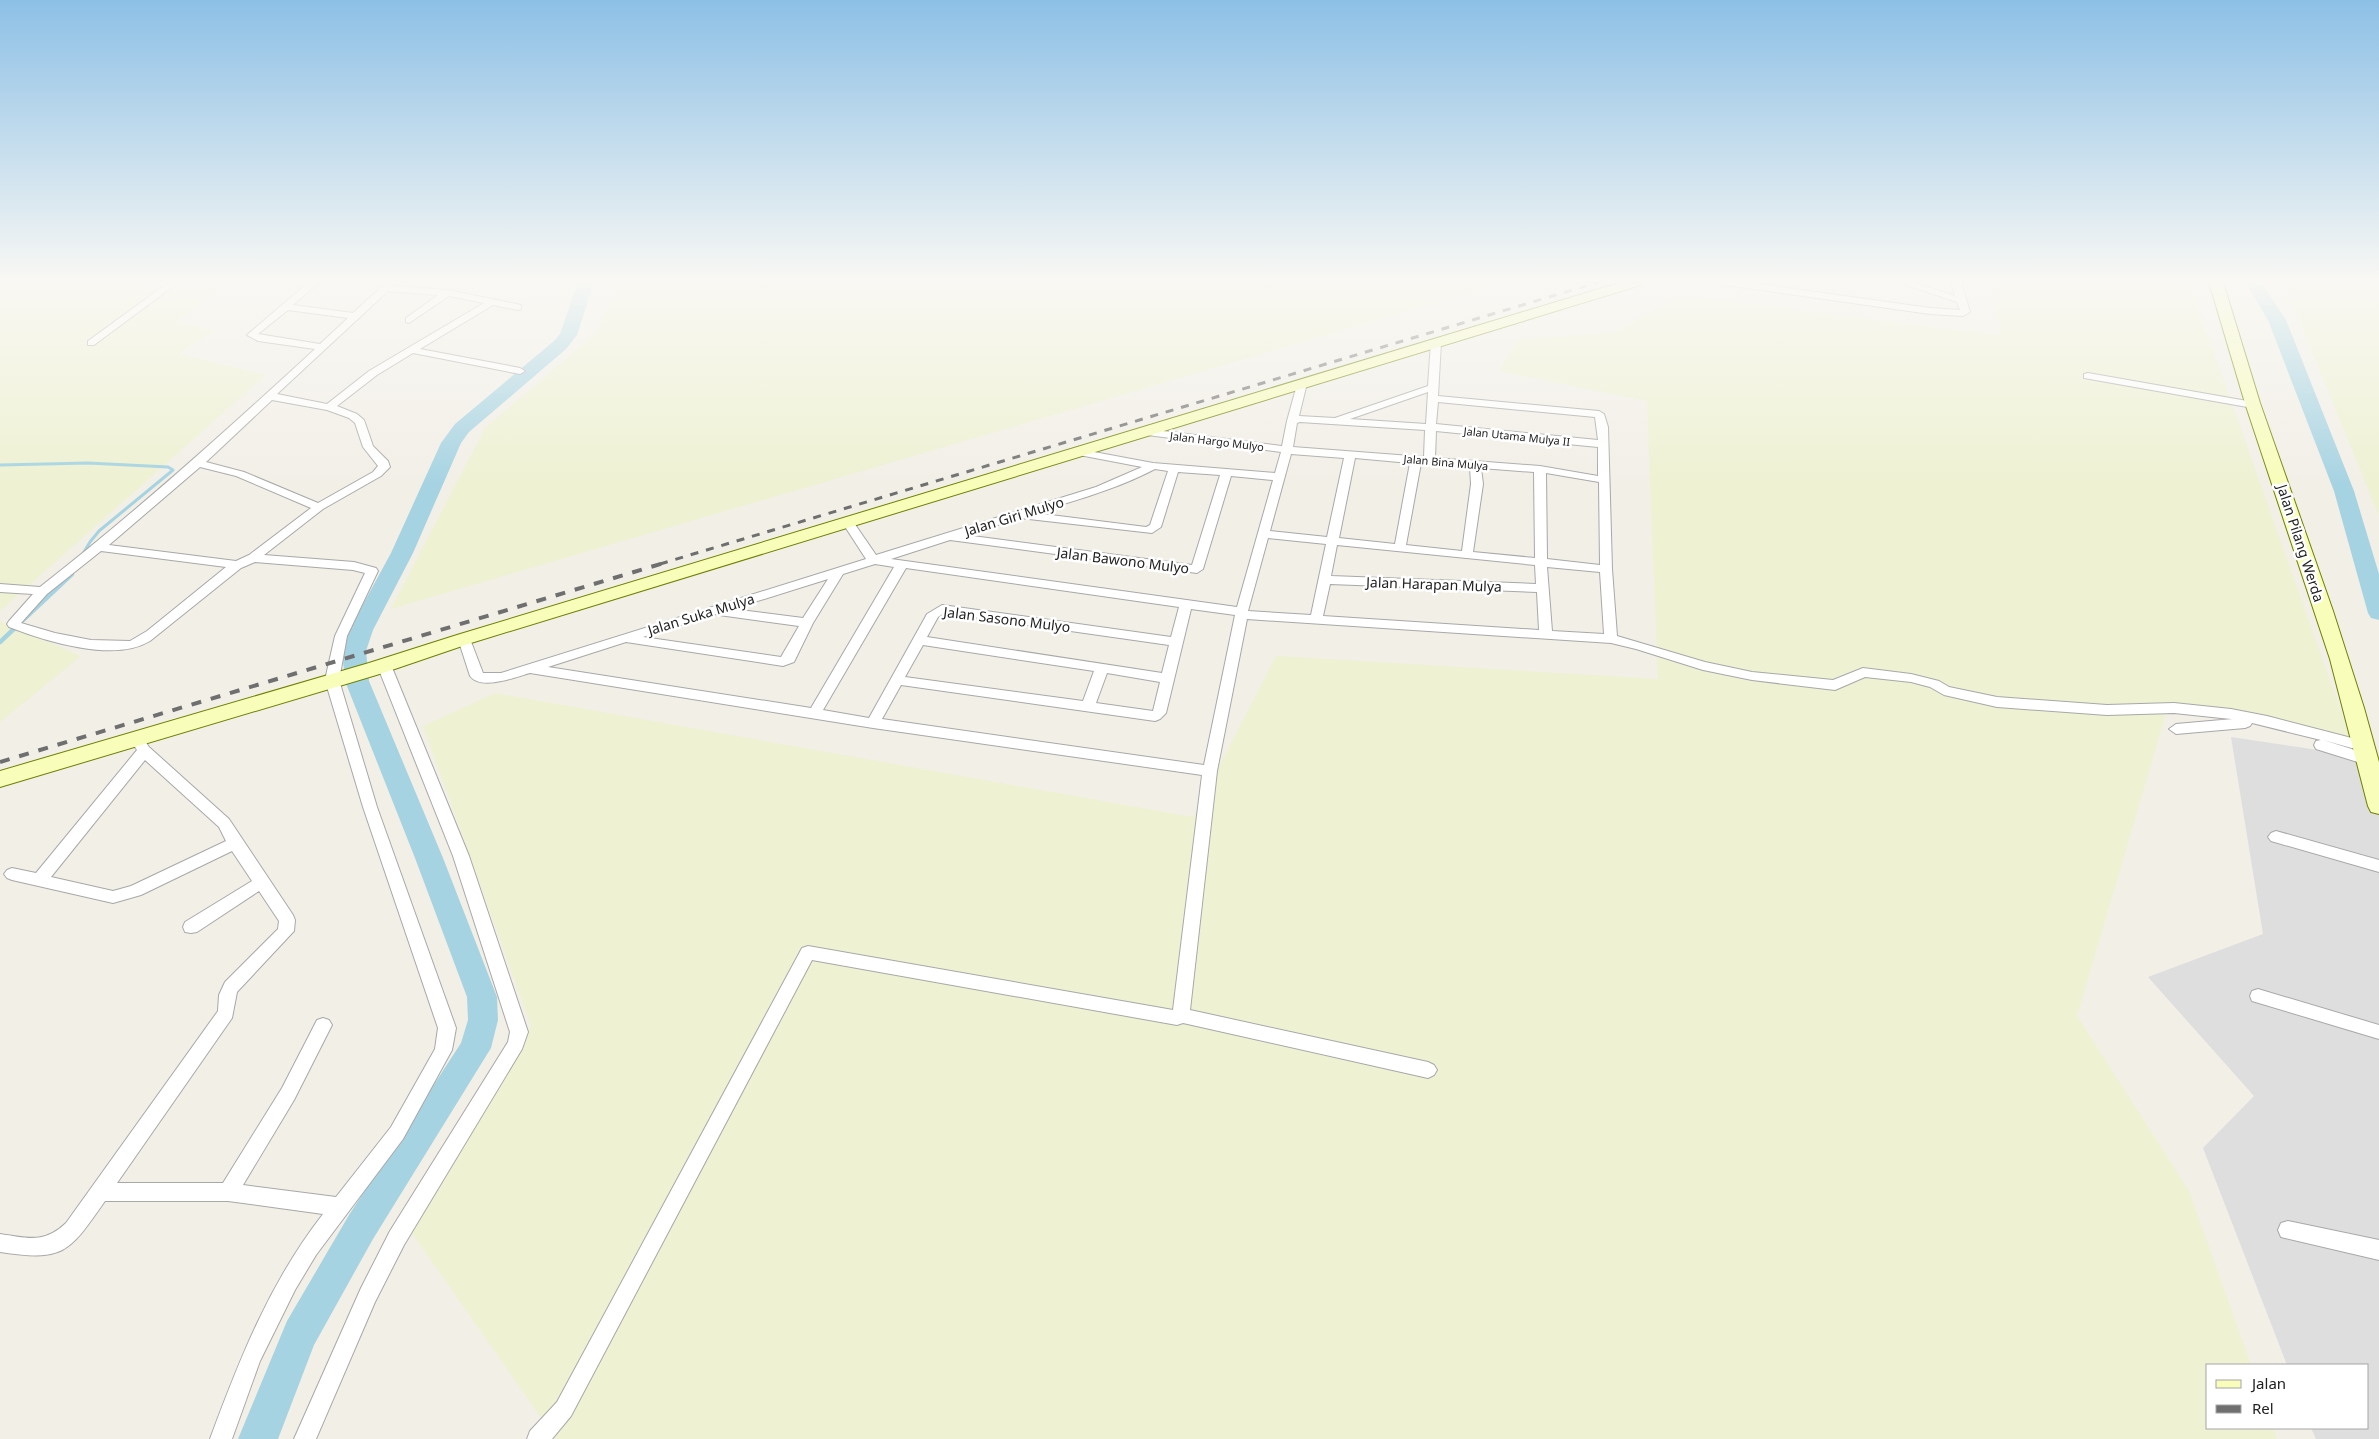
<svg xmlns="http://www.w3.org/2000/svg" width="2379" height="1439" font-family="'Noto Sans',sans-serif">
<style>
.residential{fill:#dfdede}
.farmland{fill:#eef1d2}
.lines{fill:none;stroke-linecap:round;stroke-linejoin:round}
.stream-far1{stroke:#a6d3e2;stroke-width:3}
.stream{stroke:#a6d3e2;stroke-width:4.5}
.river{fill:#a6d3e2;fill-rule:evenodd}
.street-casing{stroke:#a8a8a8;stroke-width:2}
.secondary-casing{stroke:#6f8000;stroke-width:2}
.street{fill:#fff;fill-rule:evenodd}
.secondary{fill:#f8fdba;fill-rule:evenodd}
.rail-far1{stroke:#6f6f6f;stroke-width:3;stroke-dasharray:8 8;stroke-linecap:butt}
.rail{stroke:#6f6f6f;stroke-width:4;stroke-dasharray:10 10;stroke-linecap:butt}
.labels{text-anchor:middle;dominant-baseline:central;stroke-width:5;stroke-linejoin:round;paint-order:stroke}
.far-street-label{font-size:11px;fill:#212121;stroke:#fff}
.street-label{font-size:14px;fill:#212121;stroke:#fff}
</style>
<rect width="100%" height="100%" fill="#f2efe7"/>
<path class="residential" d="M2231 737 2379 759V1439H2316L2311 1428H2368V1365H2287L2203 1148 2254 1096 2148 977 2263 934Z"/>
<g class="farmland">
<path d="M0 282H146L142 290 219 289 178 321 213 331 178 354 266 375 0 611Z"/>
<path d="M619 282H1508L391 609 485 428 597 332Z"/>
<path d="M1997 282H2189L2351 740 2169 703 2077 1016 2189 1191 2251 1365H2208V1428H2273L2277 1439H556L409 1229 531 1026 423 726 495 693 1193 817 1276 656 1658 679 1647 401 1499 371 1519 340 1615 332 1678 295 1999 335Z"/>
<path d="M2284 282H2379V516Z"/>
<path d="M0 621 81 656 0 722Z"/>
</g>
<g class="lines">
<path class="stream-far1" d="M0 465 88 463 168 467 173 470 99 531 90 542 81 557"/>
<g class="stream">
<path d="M23 620 72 574"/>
<path d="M0 642 17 626"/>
</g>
<g class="river">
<path d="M578 282H594L577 335 566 349 469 432 461 443 413 553 373 630 366 651 369 681 443 858 497 997 498 1020 491 1048 373 1239 314 1345 278 1439H238L287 1321 349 1215 461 1043 468 1020 467 997 415 858 345 681 342 651 349 630 391 553 441 443 455 424 554 341 560 334Z"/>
<path d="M2245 282H2261L2286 320 2354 491 2379 574V620L2371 618 2368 613 2334 491 2268 320Z"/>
</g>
<g class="street-casing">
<g id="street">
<path d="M169 282H179L94 345H88V341Z"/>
<path d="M309 282H319L293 305 353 313 387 282H396L393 286 447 290 521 305V309L518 310 493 305 420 349 520 368 525 371 520 374 413 353 377 375 337 406 357 414 364 420 373 446 388 461 390 467 381 476 323 509 264 555 354 562 376 568 378 571 347 636 339 680 377 807 456 1028 452 1050 403 1139 316 1255 295 1290 260 1361 232 1439H210C240 1358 270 1282 323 1214L228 1201H105C69 1252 65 1262 0 1252V1234C28 1238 44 1244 66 1223L218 1011 219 995 225 982 278 929 279 921 259 891 197 932 191 933 185 932 183 927 185 922 252 881 232 851 141 895 113 903 12 880 7 878 4 874 7 870 12 868 36 873 137 750 129 738 136 733 141 735 149 747 229 819 293 915 295 920 294 931 237 992 232 1018 117 1183H223L282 1088 317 1020 323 1018 329 1020 332 1025 294 1100 243 1185 336 1197 391 1127 435 1049 438 1028 363 807 325 680 335 636 365 573 353 570 255 562 241 568 150 641C114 663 45 641 9 627L7 624 9 621 33 594 0 592V584L40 587C136 512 226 431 315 349L258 341 247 335ZM388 291 438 295 406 318V322L409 323 449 296 484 303 369 371 327 404 277 394ZM288 310 348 318 320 344 258 334ZM272 400 327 410 349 418 355 423 363 447 378 466 373 472 318 503 244 472 206 462ZM200 467 236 476 311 508 249 555 236 561 109 545ZM101 551 226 567 147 631 130 641 91 640 55 633 21 623 47 594ZM145 760 219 827 226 841 131 886 113 891 51 877Z"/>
<path d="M1721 282H1745L1930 308 1960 310 1957 302 1898 282H1912L1955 296 1951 282H1961L1970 312 1963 316 1930 314 1725 285Z"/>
<path d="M1436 339 1441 342 1438 396 1599 411 1604 414 1608 427 1612 569 1617 636 1705 662 1752 672 1833 680 1863 668 1911 674 1939 681 1949 687 1997 697 2107 705 2174 703 2231 709 2267 716 2371 743 2373 747 2371 751 2366 752 2323 740 2374 756 2376 760 2374 764H2364L2316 749 2314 745 2316 741 2321 740 2252 723 2250 726 2245 728 2176 734 2169 729 2176 724 2233 719H2231L2174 713 2107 715 1997 707 1944 695 1930 687 1911 682 1865 677 1835 690 1752 680 1703 670 1636 649 1611 643 1247 619 1217 771 1190 1010 1428 1062 1434 1065 1437 1070 1434 1075 1428 1078 1183 1023 1177 1025 812 960 571 1416 552 1439H527L530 1431 557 1402 802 948 808 946 1173 1010 1202 775 873 728 530 673C516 677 481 691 470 676L458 639 459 636H469L470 639 483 673H501L866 559 842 522 844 520H852L876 555 1096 487 1142 467 1074 454V450L1078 449 1153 463 1275 473 1281 452 1147 435 1142 432 1147 429 1282 446 1287 421 1298 381H1306L1307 383 1299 416 1335 418 1428 386 1431 342ZM1428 392 1426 424 1350 419ZM1438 402 1595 417 1598 440 1436 424ZM1300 422 1425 430 1424 457 1293 447 1297 423ZM1436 431 1598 447V476L1540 466 1435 458ZM1291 454 1344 458 1327 537 1270 531ZM1355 458 1410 463 1395 544 1339 538ZM1421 463 1470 467 1471 484 1462 551 1406 545ZM1481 468 1534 472 1535 558 1473 552 1483 484ZM1155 469 1168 471 1150 525 1146 527 1035 513C1076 500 1117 489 1155 469ZM1178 472 1220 475 1192 565 965 535 1020 518 1152 533 1161 527ZM1546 473 1599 482 1600 565 1547 559ZM1231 476 1273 480 1237 607 891 559 950 540 1197 573 1203 569ZM1268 538 1326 544 1311 615 1248 611ZM1337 545 1535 565 1536 584 1331 576ZM875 564 894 567 811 708 548 667 626 642 783 666 794 662 813 623 843 574ZM1547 567 1600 572 1604 634 1552 631ZM906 568 1179 607 1171 637 942 605 927 614 869 718 823 710ZM828 579 803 618 732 609ZM1330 584 1537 592 1539 630 1323 616ZM1191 609 1235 615 1204 765 882 719 901 685 1155 721 1160 719 1166 713ZM944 613 1169 645 1162 673 927 637 938 617ZM716 614 719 615 799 626 781 657 643 637ZM923 645 1094 671 1083 701 905 677ZM1107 673 1160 682 1153 711 1096 703Z"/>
<path d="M2088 373 2253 402 2258 405 2253 408 2084 378V374Z"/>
<path d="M384 661 391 665 469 856 528 1032 522 1049 404 1245 375 1302 316 1439H294L361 1288 390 1231 508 1042 510 1032 453 856 377 665Z"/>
<path d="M2276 831 2379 860V872L2271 841 2268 837 2271 833Z"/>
<path d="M2258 989 2379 1025V1039L2252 1001 2250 996 2252 991Z"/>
<path d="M2288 1221 2379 1240V1260L2281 1237 2278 1230 2281 1223Z"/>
</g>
</g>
<g class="secondary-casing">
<g id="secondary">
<path d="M1622 282H1643L1641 285 471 643 383 673 0 787V771L369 663 457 635Z"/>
<path d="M2209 282H2223L2260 403 2333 611 2364 708 2379 762V814L2371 812 2368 806 2330 659 2245 403Z"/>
</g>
</g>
<use href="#street" class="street"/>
<use href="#secondary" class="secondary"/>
<path class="rail-far1" d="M660 564 1599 282"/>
<path class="rail" d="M0 762 664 563"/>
</g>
<linearGradient id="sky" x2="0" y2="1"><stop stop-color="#8dc0e6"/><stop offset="0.58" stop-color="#f9f8f4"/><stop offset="1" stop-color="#f9f8f4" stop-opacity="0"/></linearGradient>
<rect width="2379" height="484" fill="url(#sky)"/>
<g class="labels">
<g class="far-street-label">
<text transform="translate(1517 436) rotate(6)">Jalan Utama Mulya II</text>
<text transform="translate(1217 441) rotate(7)">Jalan Hargo Mulyo</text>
<text transform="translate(1446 462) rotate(5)">Jalan Bina Mulya</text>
</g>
<g class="street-label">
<text transform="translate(1014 516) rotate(-17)">Jalan Giri Mulyo</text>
<text transform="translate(2301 543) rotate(72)">Jalan Pilang Werda</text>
<text transform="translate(1123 560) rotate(7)">Jalan Bawono Mulyo</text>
<text transform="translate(1434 584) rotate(2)">Jalan Harapan Mulya</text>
<text transform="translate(701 614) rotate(-17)">Jalan Suka Mulya</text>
<text transform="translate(1007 619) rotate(7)">Jalan Sasono Mulyo</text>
</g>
</g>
<rect x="2206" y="1364" width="162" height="65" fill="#ffffff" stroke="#a6a6a6"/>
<rect x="2216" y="1380" width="25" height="8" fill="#f8fdba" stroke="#a6a6a6"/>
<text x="2252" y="1389" font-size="15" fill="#212121">Jalan</text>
<rect x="2216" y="1405" width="25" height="8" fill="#6f6f6f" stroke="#a6a6a6"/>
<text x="2252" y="1414" font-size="15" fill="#212121">Rel</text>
</svg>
